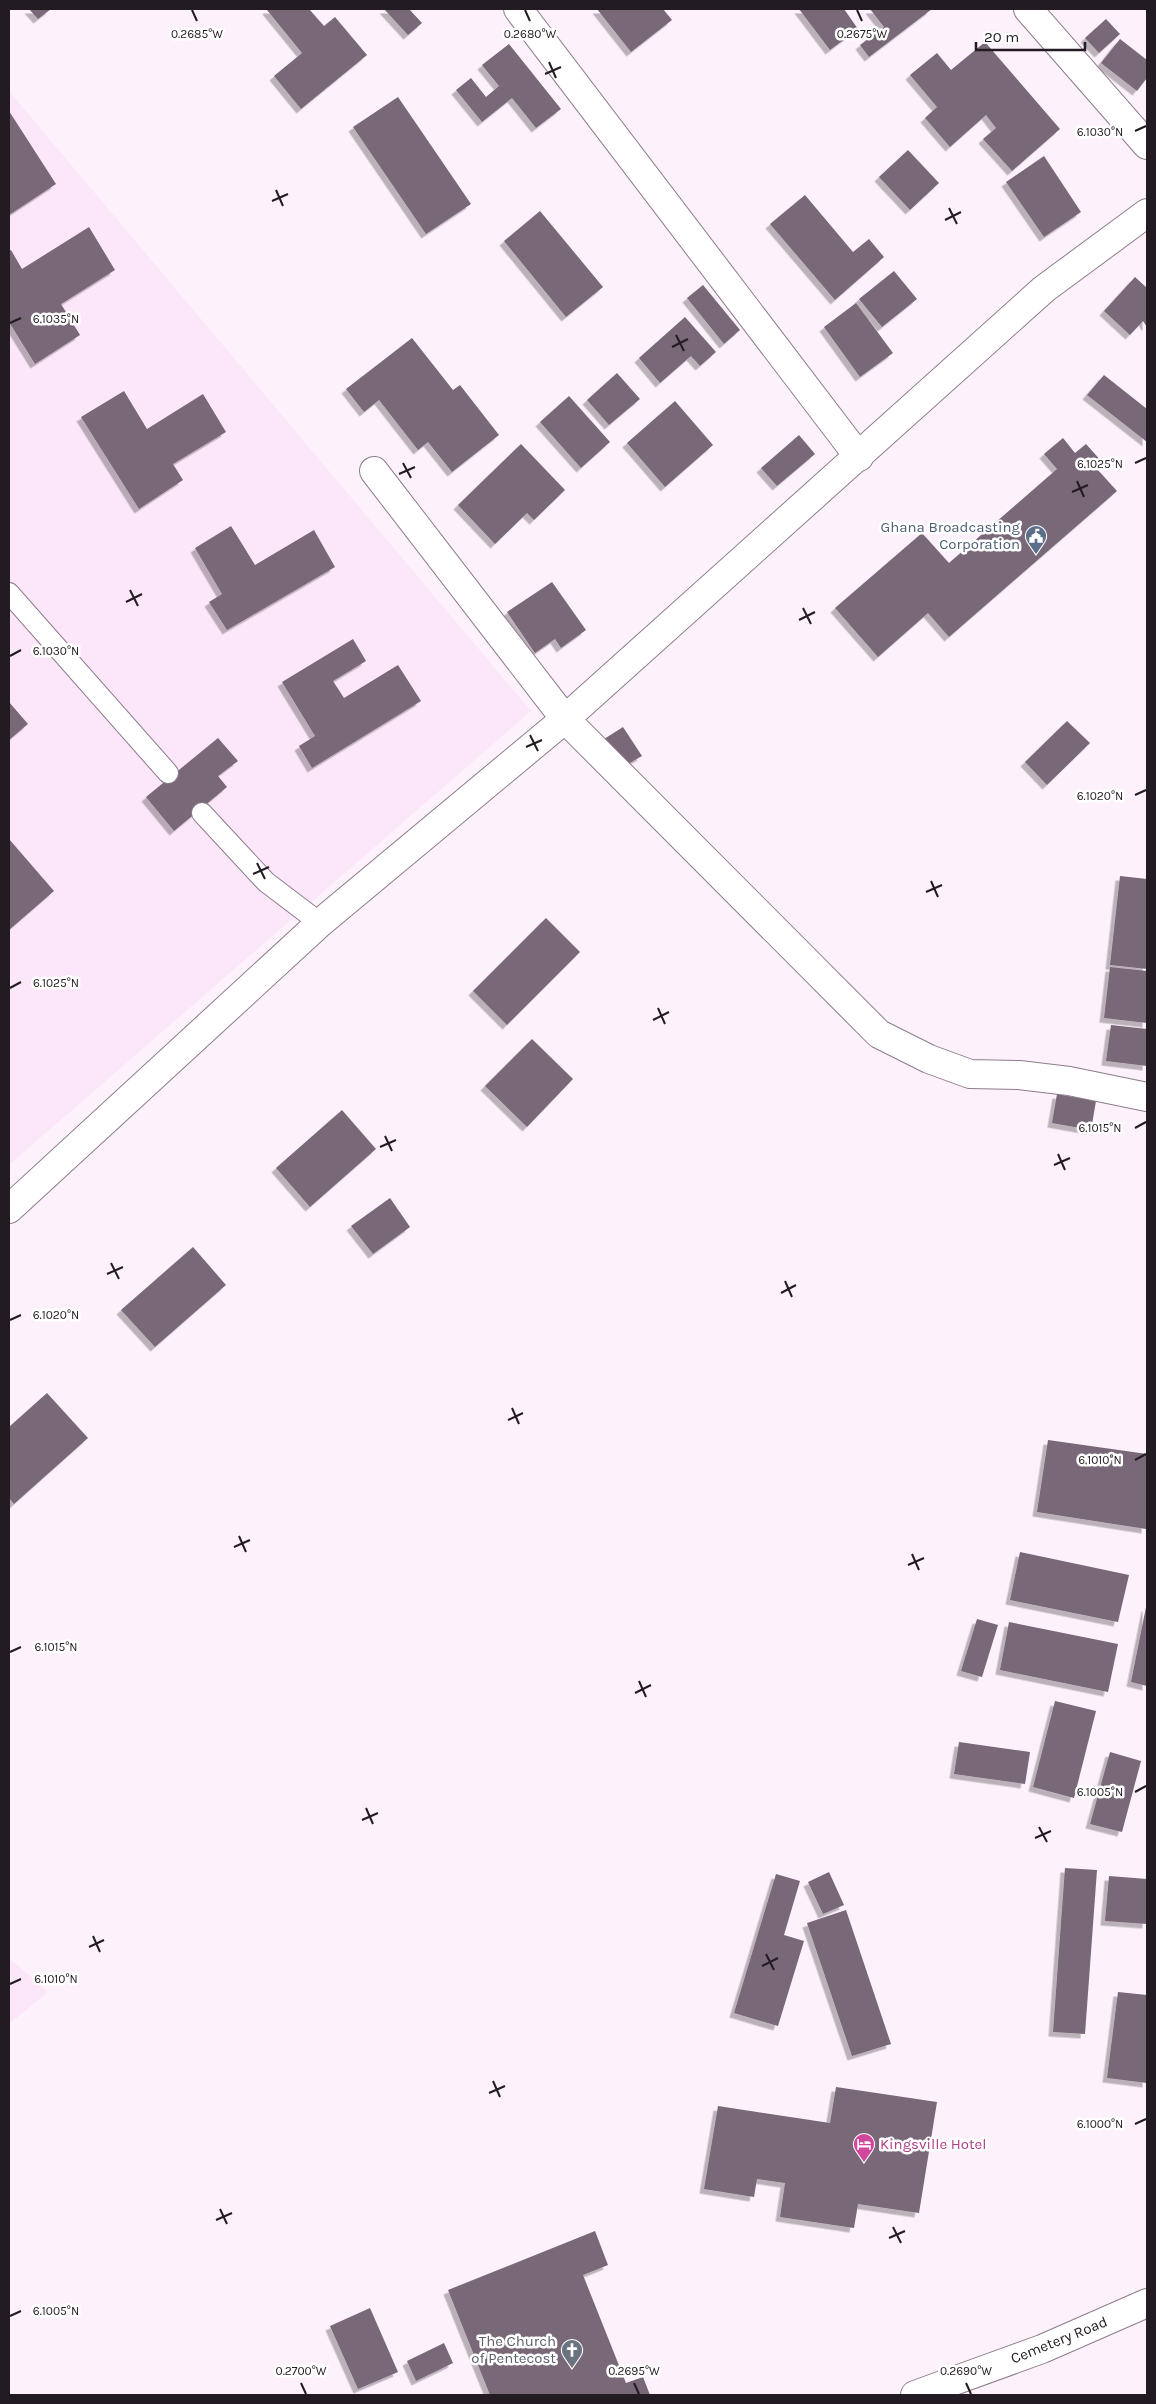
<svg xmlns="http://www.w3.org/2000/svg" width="1156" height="2404" font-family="Karla,sans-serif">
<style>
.built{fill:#fce7fa}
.building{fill:#796777;filter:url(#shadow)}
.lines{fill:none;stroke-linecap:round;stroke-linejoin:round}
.service-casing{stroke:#8e7c8c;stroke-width:22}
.minor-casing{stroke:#8e7c8c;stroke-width:30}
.service{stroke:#fff;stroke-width:20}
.minor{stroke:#fff;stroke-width:28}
.ticks{fill:none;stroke:#221b21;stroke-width:2}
.labels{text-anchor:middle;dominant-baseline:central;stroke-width:5;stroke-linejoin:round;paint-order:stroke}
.service-label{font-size:15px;fill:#4e5e75;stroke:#fff;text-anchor:end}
.hotel-label{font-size:15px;fill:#b23c85;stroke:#fff;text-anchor:start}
.street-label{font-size:15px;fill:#221b21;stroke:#fff}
.worship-label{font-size:15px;fill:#5b616d;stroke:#fff;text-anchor:end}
.ticks-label{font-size:12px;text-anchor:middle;fill:#221b21;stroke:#fff;stroke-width:5;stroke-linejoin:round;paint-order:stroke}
</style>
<defs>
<filter id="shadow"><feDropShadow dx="-4.5" dy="4.5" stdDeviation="0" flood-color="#0004"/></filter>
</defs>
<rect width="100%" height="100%" fill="#fdf1fc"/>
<g class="built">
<path d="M9 91 531 711 9 1165Z"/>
<path d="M9 1958 48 1992 9 2024Z"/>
</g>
<g class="building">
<path d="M29 9H51L38 19Z"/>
<path d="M268 9H309L324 26 335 17 367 55 301 109 274 76 302 53 267 10Z"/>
<path d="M384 9H409L422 23 408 35Z"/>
<path d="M597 9H663L672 20 631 52Z"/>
<path d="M799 9H844L858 29 830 50Z"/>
<path d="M870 9H932L869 57 860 45 884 27Z"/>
<path d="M1106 19 1120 34 1099 53 1085 38Z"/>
<path d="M1120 39 1147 60V78L1137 91 1101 63Z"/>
<path d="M985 42 1060 129 1012 171 983 139 996 128 986 115 950 147 925 118 937 107 910 75 937 53 951 70Z"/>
<path d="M509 44 561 109 536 128 512 98 482 122 456 90 471 78 486 97 499 86 482 65Z"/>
<path d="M398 97 471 204 426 234 353 127Z"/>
<path d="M9 111 56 184 9 215Z"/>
<path d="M908 150 939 183 910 210 879 177Z"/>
<path d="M1044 156 1081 212 1044 237 1006 182Z"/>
<path d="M805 195 853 252 869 239 884 257 835 300 770 224Z"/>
<path d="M540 211 603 287 566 317 504 241Z"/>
<path d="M89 227 115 270 61 304 80 335 35 364 9 322V251L11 250 22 269Z"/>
<path d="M894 271 917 299 882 327 859 299Z"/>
<path d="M1135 277 1147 288V327L1143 321 1130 335 1104 311Z"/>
<path d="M703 285 740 330 724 344 687 298Z"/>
<path d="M856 303 893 353 860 377 824 327Z"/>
<path d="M685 317 716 352 700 366 691 356 660 383 639 358Z"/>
<path d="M412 338 453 390 460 385 499 435 452 472 428 442 418 450 379 400 364 412 346 389Z"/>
<path d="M617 373 640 399 609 425 587 400Z"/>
<path d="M1104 375 1147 409V442L1087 395Z"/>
<path d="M124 391 147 429 203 394 226 432 173 464 183 480 139 509 81 417Z"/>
<path d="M569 396 610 442 581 468 540 422Z"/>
<path d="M675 401 713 445 665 487 627 443Z"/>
<path d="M799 435 815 454 777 486 761 468Z"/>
<path d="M1063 438 1075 453 1086 444 1103 463 1097 469 1117 491 949 637 928 613 878 657 835 608 922 533 949 563 1057 469 1044 454Z"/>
<path d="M521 444 565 490 534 520 527 513 495 544 458 505Z"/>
<path d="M231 526 255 565 314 530 335 567 227 630 209 602 222 594 195 548Z"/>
<path d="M552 582 586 630 561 648 555 639 535 653 507 612Z"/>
<path d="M353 639 366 661 333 681 344 698 398 665 421 701 312 768 299 746 315 736 282 682Z"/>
<path d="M9 702 28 724 9 740Z"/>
<path d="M1067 721 1090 743 1047 785 1025 762Z"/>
<path d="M623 727 642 756 619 769 601 741Z"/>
<path d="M218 738 238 761 218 776 227 787 174 831 146 797Z"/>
<path d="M9 839 54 891 9 930Z"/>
<path d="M1120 876 1147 879V969L1110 965Z"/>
<path d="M546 918 580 952 507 1025 473 991Z"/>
<path d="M1110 967 1147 971V1023L1104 1018Z"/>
<path d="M1111 1025 1147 1029V1066L1106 1061Z"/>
<path d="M532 1039 573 1079 527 1127 485 1086Z"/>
<path d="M1057 1094 1096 1101 1091 1130 1052 1123Z"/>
<path d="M342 1110 376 1149 310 1207 276 1168Z"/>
<path d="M390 1198 410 1227 373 1254 351 1226Z"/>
<path d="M193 1247 226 1285 155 1347 121 1310Z"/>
<path d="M47 1393 88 1438 14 1504 9 1498V1427Z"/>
<path d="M1048 1440 1147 1454 1146 1529 1037 1512Z"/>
<path d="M1020 1552 1129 1575 1118 1622 1010 1600Z"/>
<path d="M1146 1607H1147V1686L1131 1682Z"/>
<path d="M977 1619 998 1625 982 1677 961 1671Z"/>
<path d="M1009 1622 1118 1644 1108 1692 1000 1670Z"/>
<path d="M1055 1701 1096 1711 1074 1798 1033 1787Z"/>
<path d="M959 1742 1030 1752 1025 1784 954 1774Z"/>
<path d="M1110 1752 1141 1761 1122 1832 1090 1824Z"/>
<path d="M1065 1868 1097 1870 1085 2034 1053 2032Z"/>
<path d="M829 1872 844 1905 823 1914 808 1882Z"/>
<path d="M776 1874 800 1881 784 1935 804 1941 778 2026 734 2013Z"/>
<path d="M1109 1876 1147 1879V1924L1105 1921Z"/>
<path d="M846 1910 891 2044 852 2056 807 1923Z"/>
<path d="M1118 1992 1147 1995V2083L1107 2078Z"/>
<path d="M836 2087 937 2102 919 2213 858 2204 854 2228 780 2217 785 2183 757 2179 754 2197 704 2189 718 2106 830 2123Z"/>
<path d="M595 2231 608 2265 583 2275 626 2383 643 2377 650 2395H490L448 2290Z"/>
<path d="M370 2308 398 2372 358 2389 330 2326Z"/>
<path d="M444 2343 453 2363 416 2381 407 2361Z"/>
</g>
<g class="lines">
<g class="service-casing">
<g id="service">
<path d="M9 593 168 773"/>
<path d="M202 813 266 882 320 923"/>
</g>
</g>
<g class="minor-casing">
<g id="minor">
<path d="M518 9 859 457"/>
<path d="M1028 9 1147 145"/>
<path d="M374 471 565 719 879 1034 929 1059 970 1074 1019 1075 1069 1081 1147 1097"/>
<path d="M9 1209 320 923 565 719 1044 289 1147 213"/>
<path d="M915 2395 1042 2349 1147 2303"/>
</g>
</g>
<use href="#service" class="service"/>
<use href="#minor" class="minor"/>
</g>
<path class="ticks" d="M192 10 197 21M525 10 530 21M857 10 862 21M549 62 556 78M545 74 561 67M1135 131 1146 126M276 190 283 206M272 201 288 194M949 208 957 224M945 220 961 212M10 323 21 318M676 335 684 351M672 347 688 339M403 463 411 478M1135 463 1146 458M399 474 415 467M1077 481 1084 497M1072 492 1088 485M130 590 138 606M126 602 142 594M803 608 811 624M799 620 815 612M10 656 21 650M530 735 538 751M526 747 542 740M1135 795 1146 790M257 863 265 879M253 874 269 867M931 881 938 897M926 892 942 885M10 988 21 982M658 1008 665 1024M653 1020 669 1012M1135 1128 1146 1122M385 1136 392 1151M380 1147 396 1140M1058 1154 1065 1170M1054 1165 1070 1158M111 1263 119 1279M107 1274 123 1267M785 1281 792 1297M781 1293 796 1285M10 1320 21 1315M512 1408 519 1424M508 1420 523 1413M1135 1460 1146 1454M239 1536 246 1552M234 1547 250 1540M912 1554 919 1570M908 1565 924 1558M10 1652 21 1647M639 1681 646 1697M635 1693 651 1685M1135 1792 1146 1786M366 1808 373 1824M362 1820 378 1813M1039 1827 1047 1842M1035 1838 1051 1831M93 1936 100 1952M89 1947 104 1940M766 1954 774 1970M762 1966 778 1958M10 1984 21 1979M493 2081 500 2097M489 2093 505 2086M1135 2124 1146 2119M220 2209 227 2224M216 2220 232 2213M893 2227 901 2243M889 2238 905 2231M10 2316 21 2311M301 2383 306 2394M634 2383 639 2394M966 2383 971 2394"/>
<defs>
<g id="civic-pin" transform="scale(1.125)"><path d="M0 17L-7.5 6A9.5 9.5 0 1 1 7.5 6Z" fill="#5c6f8a" stroke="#fff"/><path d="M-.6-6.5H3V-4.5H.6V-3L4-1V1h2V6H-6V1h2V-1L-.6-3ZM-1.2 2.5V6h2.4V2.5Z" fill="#fff"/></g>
<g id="hotel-pin" transform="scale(1.125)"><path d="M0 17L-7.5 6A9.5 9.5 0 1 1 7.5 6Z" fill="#d1479c" stroke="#fff"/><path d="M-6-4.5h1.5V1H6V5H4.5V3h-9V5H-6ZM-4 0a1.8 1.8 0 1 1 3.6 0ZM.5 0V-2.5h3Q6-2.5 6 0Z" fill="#fff"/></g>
<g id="church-pin" transform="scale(1.125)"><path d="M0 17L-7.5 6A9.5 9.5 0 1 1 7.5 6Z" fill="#6b7280" stroke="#fff"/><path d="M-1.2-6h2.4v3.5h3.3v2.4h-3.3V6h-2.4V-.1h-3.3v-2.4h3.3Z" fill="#fff"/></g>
</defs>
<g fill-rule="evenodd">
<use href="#civic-pin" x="1036" y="536"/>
<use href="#hotel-pin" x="864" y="2144"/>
<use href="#church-pin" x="572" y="2350"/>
</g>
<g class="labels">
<g class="service-label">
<text x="1020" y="527">Ghana Broadcasting<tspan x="1020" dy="17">Corporation</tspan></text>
</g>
<g class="hotel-label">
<text x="880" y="2144">Kingsville Hotel</text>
</g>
<g class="street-label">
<text transform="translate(1059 2340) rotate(-22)">Cemetery Road</text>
</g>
<g class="worship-label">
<text x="556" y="2341">The Church<tspan x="556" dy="17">of Pentecost</tspan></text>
</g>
</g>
<g class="ticks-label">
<text x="197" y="38">0.2685°W</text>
<text x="862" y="38">0.2675°W</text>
<text x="530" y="38">0.2680°W</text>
<text x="1100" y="136">6.1030°N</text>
<text x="56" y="323">6.1035°N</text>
<text x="1100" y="468">6.1025°N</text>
<text x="56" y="655">6.1030°N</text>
<text x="1100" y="800">6.1020°N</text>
<text x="56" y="987">6.1025°N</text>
<text x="1100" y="1132">6.1015°N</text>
<text x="56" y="1319">6.1020°N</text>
<text x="1100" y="1464">6.1010°N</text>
<text x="56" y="1651">6.1015°N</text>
<text x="1100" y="1796">6.1005°N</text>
<text x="56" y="1983">6.1010°N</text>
<text x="1100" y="2128">6.1000°N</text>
<text x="56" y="2315">6.1005°N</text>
<text x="301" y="2375">0.2700°W</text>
<text x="634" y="2375">0.2695°W</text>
<text x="966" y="2375">0.2690°W</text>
</g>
<rect width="1156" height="2404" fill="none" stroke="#221b21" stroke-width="20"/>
<path d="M976 42v8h109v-8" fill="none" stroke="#221b21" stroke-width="2.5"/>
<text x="984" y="42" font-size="15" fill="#221b21" stroke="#ffffff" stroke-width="4" paint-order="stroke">20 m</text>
</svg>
